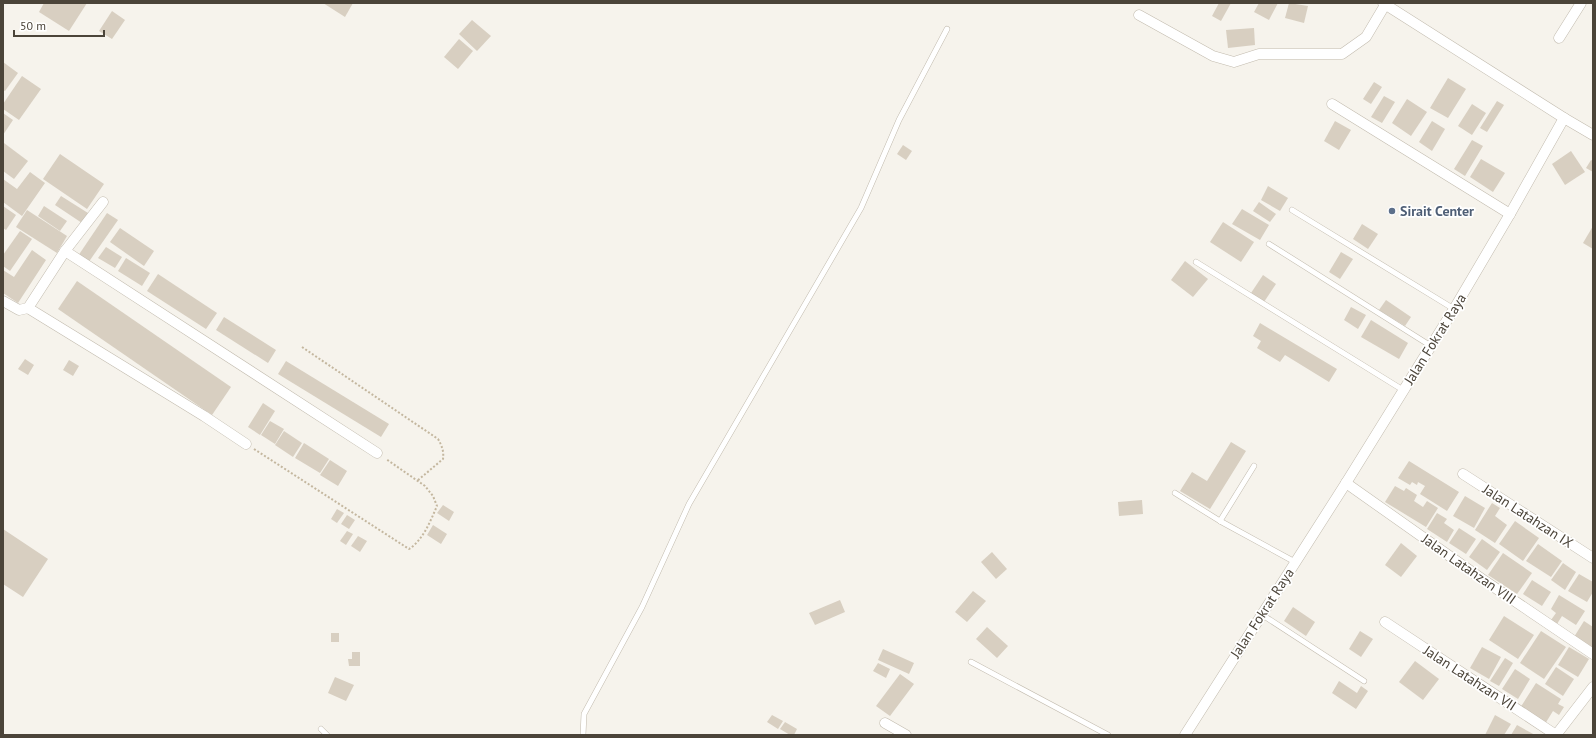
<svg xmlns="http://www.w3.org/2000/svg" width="1596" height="738" font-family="'PT Sans',sans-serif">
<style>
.building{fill:#d8cfc1}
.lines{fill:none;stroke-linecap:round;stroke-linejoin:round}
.service-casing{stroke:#c2bbae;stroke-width:6}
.minor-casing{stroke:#c2bbae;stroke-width:11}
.path{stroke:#c4b79f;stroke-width:2;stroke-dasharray:2 2;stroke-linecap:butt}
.service{stroke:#fff;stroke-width:5}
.minor{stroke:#fff;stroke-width:10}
.service-dot{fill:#5c6f8a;stroke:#fff;stroke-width:1.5}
.labels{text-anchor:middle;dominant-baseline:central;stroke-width:3.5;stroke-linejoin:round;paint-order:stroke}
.service-label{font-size:14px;font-weight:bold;fill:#4e5e75;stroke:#fff;text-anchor:start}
.street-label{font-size:14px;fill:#4b4439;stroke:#fff}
</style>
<rect width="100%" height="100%" fill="#f6f3ec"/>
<g class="building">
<path d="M44 3H87L69 31 39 12Z"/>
<path d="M323 3H353L345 17Z"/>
<path d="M1219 3H1231L1221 21 1212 16Z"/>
<path d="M1259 3H1278L1269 20 1254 12Z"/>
<path d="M1289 3 1308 6 1304 23 1285 18Z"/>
<path d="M112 11 125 20 112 39 99 31Z"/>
<path d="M472 20 491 36 477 51 459 34Z"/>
<path d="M1254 28 1255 45 1228 48 1226 30Z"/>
<path d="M459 39 473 51 458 69 444 57Z"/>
<path d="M3 62 18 73 5 91 3 90Z"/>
<path d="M22 76 41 89 19 120 3 109V104Z"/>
<path d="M1448 78 1466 89 1448 118 1430 108Z"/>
<path d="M1374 82 1382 87 1371 104 1363 99Z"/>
<path d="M1384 96 1395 102 1382 123 1371 117Z"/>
<path d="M1407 99 1427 112 1411 136 1392 123Z"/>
<path d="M1497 101 1504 105 1487 132 1480 128Z"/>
<path d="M1472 104 1486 113 1472 135 1458 126Z"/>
<path d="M3 113 13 120 3 135Z"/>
<path d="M1335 121 1351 130 1339 150 1324 141Z"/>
<path d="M1432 121 1445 129 1432 151 1419 142Z"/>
<path d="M1472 140 1483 146 1465 176 1454 169Z"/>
<path d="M4 143 28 161 14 179 3 171Z"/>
<path d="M903 145 912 151 906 160 897 154Z"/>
<path d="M1571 151 1585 172 1565 185 1552 164Z"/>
<path d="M60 154 104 184 87 209 43 179Z"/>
<path d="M1481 159 1505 173 1493 192 1470 177Z"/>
<path d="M1591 160 1593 161V172L1586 168Z"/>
<path d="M30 172 45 183 22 216 3 202V179L17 189Z"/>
<path d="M1268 186 1288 198 1280 211 1261 200Z"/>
<path d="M61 196 88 213 82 223 55 205Z"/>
<path d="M1259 202 1276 214 1270 222 1253 211Z"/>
<path d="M3 206 16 215 6 230 3 228Z"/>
<path d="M44 206 67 221 60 231 38 216Z"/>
<path d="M1242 209 1269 225 1260 240 1232 224Z"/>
<path d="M27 210 67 236 57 253 16 227Z"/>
<path d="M107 213 118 220 88 263 78 256Z"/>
<path d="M1223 222 1254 242 1241 262 1210 242Z"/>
<path d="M1362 224 1378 234 1368 249 1353 239Z"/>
<path d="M1593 226V249L1583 243Z"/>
<path d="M120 228 154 251 144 266 110 242Z"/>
<path d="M20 231 32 239 10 271 3 266V255Z"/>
<path d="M106 247 122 257 115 268 98 258Z"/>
<path d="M32 250 46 260 18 303 3 293V270L14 277Z"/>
<path d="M1341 252 1353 259 1340 279 1329 272Z"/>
<path d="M126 258 150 273 142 286 118 271Z"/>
<path d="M1185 261 1208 279 1193 297 1171 280Z"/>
<path d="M158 274 217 313 206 329 147 291Z"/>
<path d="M1263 275 1276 284 1264 302 1251 293Z"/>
<path d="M77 281 231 387 212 415 58 309Z"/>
<path d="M1386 300 1411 317 1405 326 1379 310Z"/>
<path d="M1351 307 1366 315 1358 329 1344 320Z"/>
<path d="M224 317 276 350 268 363 216 330Z"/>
<path d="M1371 320 1408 343 1399 359 1361 337Z"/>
<path d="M1260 323 1337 369 1329 382 1285 355 1280 362 1257 348 1261 341 1253 336Z"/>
<path d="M25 359 34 365 28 375 18 369Z"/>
<path d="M69 360 79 366 73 376 63 370Z"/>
<path d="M286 361 389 424 381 437 278 374Z"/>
<path d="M263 403 275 411 260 435 248 427Z"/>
<path d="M270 421 284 429 275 444 261 435Z"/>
<path d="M284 431 302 443 293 457 275 445Z"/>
<path d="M1231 442 1246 451 1210 509 1180 491 1192 472 1207 481Z"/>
<path d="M304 443 329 459 320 473 295 458Z"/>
<path d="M330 460 347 471 338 486 320 475Z"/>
<path d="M1409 461 1459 492 1447 511 1420 494 1425 486 1418 482 1417 485 1412 482 1410 485 1398 478Z"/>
<path d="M1395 486 1404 491 1406 488 1417 495 1414 501 1423 507 1427 501 1438 508 1426 527 1385 502Z"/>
<path d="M1465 496 1485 508 1474 528 1453 516Z"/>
<path d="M1142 500 1143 514 1119 516 1118 502Z"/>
<path d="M1492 503 1500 508 1495 516 1507 525 1495 543 1475 530Z"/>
<path d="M443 505 454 512 449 521 437 513Z"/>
<path d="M337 509 344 513 337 523 331 519Z"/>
<path d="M1437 513 1447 519 1444 523 1454 530 1447 542 1427 529Z"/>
<path d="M347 515 355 520 349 529 341 524Z"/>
<path d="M1515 521 1539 538 1523 561 1499 544Z"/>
<path d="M433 525 447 534 441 544 427 535Z"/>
<path d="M1459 528 1476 539 1466 554 1449 543Z"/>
<path d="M3 529 48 559 23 597 3 584Z"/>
<path d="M347 531 353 534 346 545 340 541Z"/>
<path d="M358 536 367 541 360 552 351 546Z"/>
<path d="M1482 539 1500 552 1487 570 1469 557Z"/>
<path d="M1401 543 1417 556 1401 577 1385 565Z"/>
<path d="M1538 544 1562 561 1551 577 1526 561Z"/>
<path d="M992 552 1007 569 996 579 981 562Z"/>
<path d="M1503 553 1532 573 1517 594 1488 575Z"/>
<path d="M1563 563 1576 572 1565 590 1551 580Z"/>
<path d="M1579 574 1593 582V592L1587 602 1568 591Z"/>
<path d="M1532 580 1551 592 1542 606 1523 594Z"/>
<path d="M973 591 986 601 967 622 955 612Z"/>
<path d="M1559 595 1585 611 1576 625 1562 616 1557 624 1551 620 1556 613 1551 609Z"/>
<path d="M840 600 845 612 815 625 809 613Z"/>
<path d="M1293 607 1315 622 1306 636 1284 621Z"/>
<path d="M1504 616 1534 635 1518 659 1489 640Z"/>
<path d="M1584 621 1593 627V649L1574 637Z"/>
<path d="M987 627 1008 646 997 658 976 639Z"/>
<path d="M1360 631 1373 639 1361 657 1349 649Z"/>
<path d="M1541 631 1566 647 1544 679 1520 663Z"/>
<rect x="331" y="633" width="8" height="9"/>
<path d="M1482 647 1501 657 1489 679 1470 668Z"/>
<path d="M1569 647 1589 659 1578 677 1558 665Z"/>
<path d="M883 649 914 663 909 674 878 660Z"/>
<path d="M352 652H360V666H349L348 659H352Z"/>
<path d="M1505 658 1513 663 1499 686 1490 681Z"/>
<path d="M1415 661 1439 679 1423 700 1399 682Z"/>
<path d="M878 663 890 669 886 678 873 671Z"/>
<path d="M1556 667 1574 679 1563 696 1545 684Z"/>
<path d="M1515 669 1530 679 1518 699 1502 689Z"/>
<path d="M900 674 914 684 890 716 876 706Z"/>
<path d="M335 677 354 685 346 701 328 693Z"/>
<path d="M1339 681 1357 693 1361 686 1368 691 1356 709 1332 693Z"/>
<path d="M1536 683 1561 699 1558 704 1564 707 1559 715 1553 711 1545 724 1520 708Z"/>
<path d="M772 715 783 721 778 729 767 722Z"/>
<path d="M1495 715 1511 724 1504 735H1485Z"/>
<path d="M785 722 797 729 794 735H790L780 729Z"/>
<path d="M1517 725 1535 735H1511Z"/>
</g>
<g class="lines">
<g class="service-casing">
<g id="service">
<path d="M1292 210 1454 309"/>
<path d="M1269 244 1431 346"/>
<path d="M1196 262 1403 390"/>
<path d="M1175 493 1220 521 1295 562"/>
<path d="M1220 521 1254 466"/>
<path d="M1261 614 1364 681"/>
<path d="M971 662 1108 735"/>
<path d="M321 729 327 735"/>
<path d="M583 735 584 714 642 607 689 504 861 208 899 120 947 29"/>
</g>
</g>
<g class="minor-casing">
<g id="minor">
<path d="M1139 15 1213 56 1234 62 1259 54H1342L1366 37 1385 5"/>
<path d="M1559 38 1581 3"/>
<path d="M1332 104 1510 214"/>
<path d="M1564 118 1593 135"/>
<path d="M65 251 377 453"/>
<path d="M3 301 19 310 28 308 65 251 103 202"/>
<path d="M28 308 204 416 246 444"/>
<path d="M1463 474 1593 558"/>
<path d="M1346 483 1482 579 1593 654"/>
<path d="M1385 622 1556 735"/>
<path d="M885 723 906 735"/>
<path d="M1185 735 1346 483 1454 309 1510 214 1564 118 1383 3"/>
<path d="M1556 735 1593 687"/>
</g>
</g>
<g class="path">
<path d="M302 347 438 439C442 446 444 451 443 459L417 481"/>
<path d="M254 449 409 549C423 540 430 522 437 506L433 496 425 486 386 459"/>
</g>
<use href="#service" class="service"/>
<use href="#minor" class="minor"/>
</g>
<circle class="service-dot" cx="1392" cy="211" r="4"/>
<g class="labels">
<g class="service-label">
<text x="1400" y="211">Sirait Center</text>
</g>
<g class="street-label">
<text transform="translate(1435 339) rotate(-58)">Jalan Fokrat Raya</text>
<text transform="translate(1528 516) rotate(33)">Jalan Latahzan IX</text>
<text transform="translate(1469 569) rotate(35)">Jalan Latahzan VIII</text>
<text transform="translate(1262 613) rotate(-57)">Jalan Fokrat Raya</text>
<text transform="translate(1470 678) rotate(33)">Jalan Latahzan VII</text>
</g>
</g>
<rect width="1596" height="738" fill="none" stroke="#4b4439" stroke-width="8"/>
<path d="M14 30v6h90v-6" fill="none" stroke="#4b4439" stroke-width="2"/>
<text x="20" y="30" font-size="12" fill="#4b4439" stroke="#ffffff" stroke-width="3" paint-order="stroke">50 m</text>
</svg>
